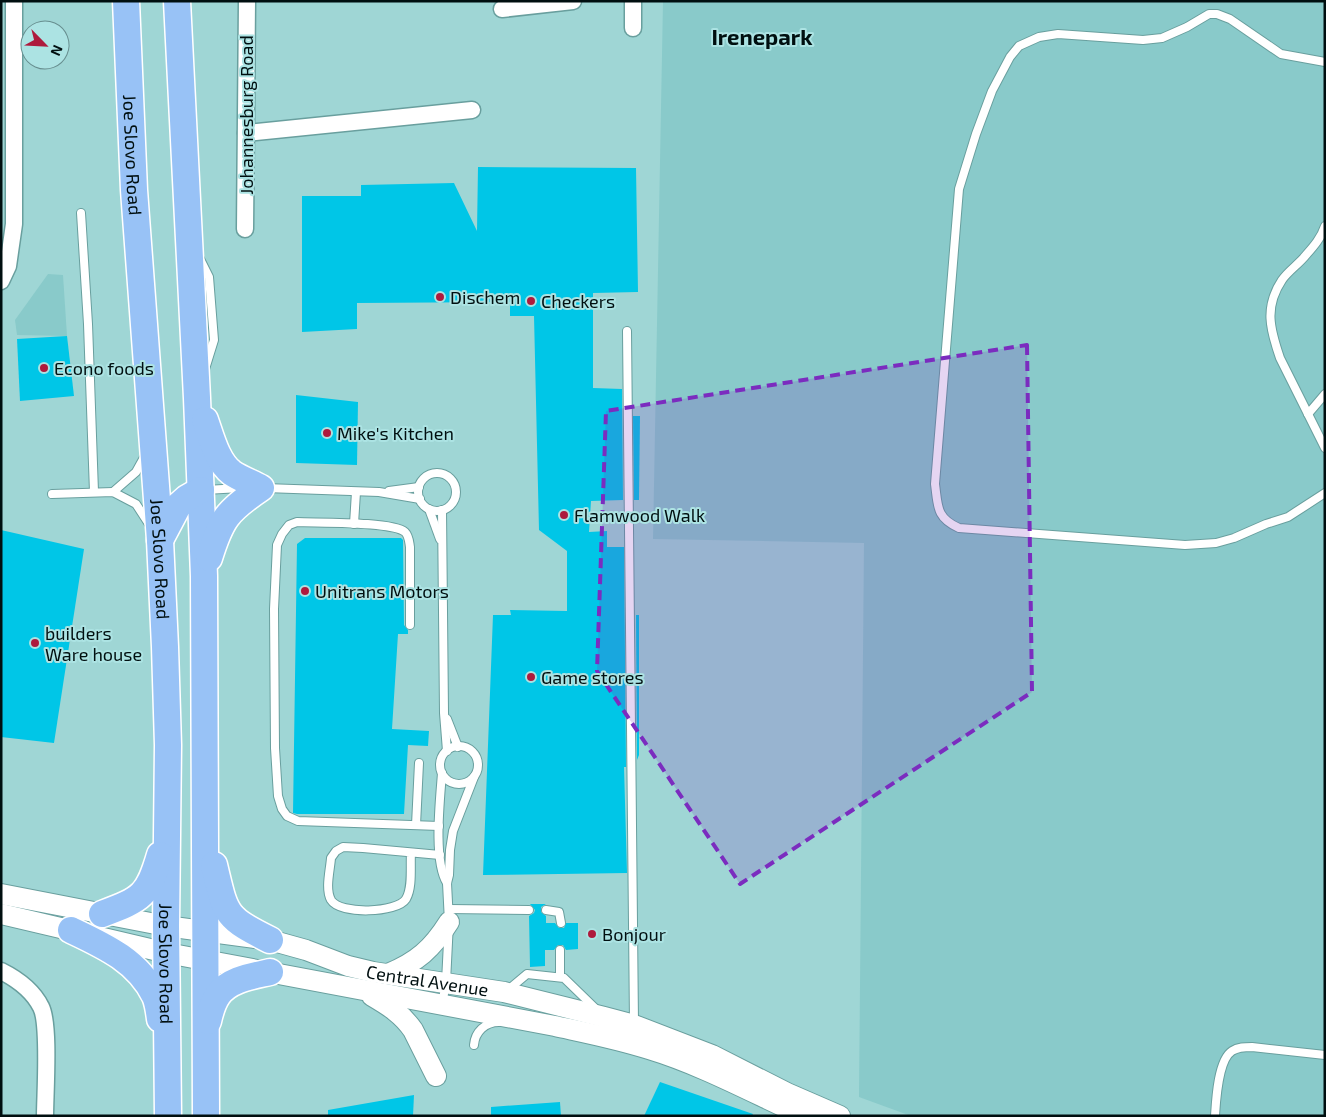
<svg xmlns="http://www.w3.org/2000/svg" width="1326" height="1117" font-family="'Exo 2',sans-serif">
<style>
.built{fill:#89caca}
.building{fill:#00c6e7}
.lines{fill:none;stroke-linecap:round;stroke-linejoin:round}
.service-casing{stroke:#699f9e;stroke-width:10}
.minor-casing{stroke:#699f9e;stroke-width:19}
.tertiary-casing{stroke:#699f9e;stroke-width:22}
.trunk-casing{stroke:#fff;stroke-width:29}
.service{stroke:#fff;stroke-width:8}
.minor{stroke:#fff;stroke-width:16}
.tertiary{stroke:#fff;stroke-width:20}
.trunk{stroke:#98c2f6;stroke-width:26}
.marked{fill:#7b2cbf;fill-opacity:0.2;stroke:#7b2cbf;stroke-width:4;stroke-dasharray:10 6;stroke-linejoin:round}
.poi-dot{fill:#ae1a3d;stroke:#ace3e3;stroke-width:2}
.labels{text-anchor:middle;dominant-baseline:central;stroke-width:4;stroke-linejoin:round;paint-order:stroke}
.street-label{font-size:18px;fill:#000f10;stroke:#ace3e3}
.poi-label{font-size:18px;fill:#000f10;stroke:#ace3e3;text-anchor:start}
.district-label{font-size:22px;font-weight:bold;fill:#000f10;stroke:#ace3e3}
</style>
<rect width="100%" height="100%" fill="#9fd6d5"/>
<g class="built">
<path d="M663 1H1325V1116H911L859 1097 864 543 653 539Z"/>
<path d="M48 274 63 275 67 336 17 335 15 320Z"/>
</g>
<g class="building">
<path d="M478 167 636 168 638 292 593 293V388L622 389 623 500 591 501 589 532 607 531V547H624L626 767H624L627 873 483 875 493 615H511L510 610 567 611V551L539 530 534 316H510V302L357 303V329L302 332V196H361V185L454 183 477 231Z"/>
<path d="M67 336 74 396 20 401 17 339Z"/>
<path d="M296 395 358 402 357 465 296 463Z"/>
<path d="M633 416H640L639 500H634Z"/>
<path d="M1 530 84 549 54 743 1 737Z"/>
<path d="M305 538H401L403 540 404 625 408 630V634H398L392 729 429 731 428 746 408 745 404 814H297L293 813 297 544Z"/>
<path d="M636 615H639V755L637 760Z"/>
<path d="M530 904H546L541 907V912L546 916V923H555L559 928H564L566 923H578V949L566 950 563 945H558L554 950H545V966L530 967 529 916 534 913 535 910Z"/>
<path d="M660 1082 753 1114 752 1116H644Z"/>
<path d="M414 1095 413 1116H328V1110Z"/>
<path d="M560 1102 561 1116H491V1107Z"/>
</g>
<g class="lines">
<g class="service-casing">
<g id="service">
<path d="M1325 62 1281 54 1230 19 1217 14H1209L1187 27 1162 38 1143 40 1058 34 1039 37 1019 46 1010 57 992 91 976 134 959 189 935 484C938 506 936 518 959 528L1185 545 1216 543 1234 538 1266 524 1288 517 1325 493"/>
<path d="M81 213 88 324 94 492"/>
<path d="M1325 226C1321 238 1314 246 1306 255 1299 264 1288 271 1282 280 1264 307 1270 329 1280 358L1325 448"/>
<path d="M199 257 209 277 214 340 205 369"/>
<path d="M627 331 634 1023"/>
<path d="M1308 414 1325 394"/>
<circle cx="437" cy="492" r="19"/>
<path d="M265 488 379 492 420 499"/>
<path d="M205 490 241 488"/>
<path d="M389 491 419 487"/>
<path d="M113 492 136 472 146 454"/>
<path d="M52 494 113 492 136 504 149 524"/>
<path d="M429 509 440 539"/>
<path d="M442 510 444 713 447 751"/>
<path d="M354 524 356 492"/>
<path d="M410 625V547C409 541 409 536 405 532 392 521 317 523 297 522L289 525 282 534 277 545 274 609 275 748 278 796 282 809 287 816 298 821 439 826"/>
<path d="M447 719 458 747"/>
<circle cx="459" cy="765" r="19"/>
<path d="M442 773C440 800 433 861 447 883"/>
<path d="M416 825 419 763"/>
<path d="M411 853C410 866 413 887 406 899 397 913 340 915 331 900 325 889 330 871 331 858L336 851 343 847 363 848 440 855"/>
<path d="M449 909 529 910"/>
<path d="M546 910 559 912 561 923"/>
<path d="M560 976V950"/>
<path d="M508 990 527 974 564 978 597 1010"/>
<path d="M442 1005 446 982 449 922 447 883 449 875 450 850 453 831 474 777"/>
<path d="M474 1045C475 1032 485 1022 499 1022"/>
<path d="M1215 1116C1216 1100 1218 1060 1232 1051 1238 1047 1245 1047 1252 1047L1325 1055"/>
</g>
</g>
<g class="minor-casing">
<g id="minor">
<path d="M502 9 573 1"/>
<path d="M633 28V1"/>
<path d="M246 133 472 110"/>
<path d="M245 229 247 1"/>
<path d="M1 281 8 266 14 224V1"/>
<path d="M1 971C17 979 33 991 41 1007 50 1024 45 1094 45 1116"/>
</g>
</g>
<g class="tertiary-casing">
<g id="tertiary">
<path id="s1" d="M1 894 166 926 270 940 306 950 348 966 373 972 504 992 604 1017 634 1025 712 1055 787 1093 840 1116"/>
<path d="M1 914 167 953 555 1026C587 1033 618 1039 649 1049 702 1065 753 1093 804 1116"/>
<path d="M388 974C417 962 432 949 449 922"/>
<path d="M372 996C389 1006 402 1014 413 1030L436 1076"/>
</g>
</g>
<g class="trunk-casing">
<g id="trunk">
<path id="s2" d="M126 1 134 190 160 540 165 647 168 745 166 926 168 1116"/>
<path d="M177 1 197 398 204 576 206 1116"/>
<path d="M205 420C211 437 217 462 232 473 241 479 252 483 261 488 227 511 221 519 209 558"/>
<path d="M160 540 178 506 187 498 201 490"/>
<path d="M214 865C226 915 224 917 270 940"/>
<path d="M102 914C142 899 148 896 160 855"/>
<path d="M71 930C105 946 138 961 155 996 158 1003 159 1011 160 1019"/>
<path d="M208 1021C210 1013 212 1003 218 995 229 979 253 976 270 972"/>
</g>
</g>
<use href="#service" class="service"/>
<use href="#minor" class="minor"/>
<use href="#tertiary" class="tertiary"/>
<use href="#trunk" class="trunk"/>
</g>
<path class="marked" d="M1027 345 1032 692 740 884 597 671 606 411Z"/>
<g class="poi-dot">
<circle cx="440" cy="297" r="5"/>
<circle cx="531" cy="301" r="5"/>
<circle cx="44" cy="368" r="5"/>
<circle cx="327" cy="433" r="5"/>
<circle cx="564" cy="515" r="5"/>
<circle cx="305" cy="591" r="5"/>
<circle cx="35" cy="643" r="5"/>
<circle cx="531" cy="677" r="5"/>
<circle cx="592" cy="934" r="5"/>
</g>
<g class="labels">
<g class="street-label">
<text transform="translate(246 115) rotate(-90)">Johannesburg Road</text>
<text stroke="none"><textPath href="#s2" startOffset="154">Joe Slovo Road</textPath></text>
<text stroke="none"><textPath href="#s2" startOffset="559">Joe Slovo Road</textPath></text>
<text stroke="none"><textPath href="#s2" startOffset="964">Joe Slovo Road</textPath></text>
<text stroke="none"><textPath href="#s1" startOffset="436">Central Avenue</textPath></text>
</g>
<g class="poi-label">
<text x="450" y="297">Dischem</text>
<text x="541" y="301">Checkers</text>
<text x="54" y="368">Econo foods</text>
<text x="337" y="433">Mike's Kitchen</text>
<text x="574" y="515">Flamwood Walk</text>
<text x="315" y="591">Unitrans Motors</text>
<text x="45" y="633">builders<tspan x="45" dy="21">Ware house</tspan></text>
<text x="541" y="677">Game stores</text>
<text x="602" y="934">Bonjour</text>
</g>
<g class="district-label">
<text x="762" y="36">Irenepark</text>
</g>
</g>
<rect width="1326" height="1117" fill="none" stroke="#000f10" stroke-width="5"/>
<g transform="translate(45 45) rotate(114)"><circle r="24" fill="#ace3e3" stroke="#678e8f"/>
<path d="M0-4L9 19L0 12L-9 19Z" fill="#ae1a3d"/>
<text y="-8" font-size="14" font-weight="bold" text-anchor="middle" fill="#000f10">N</text>
</g>
</svg>
